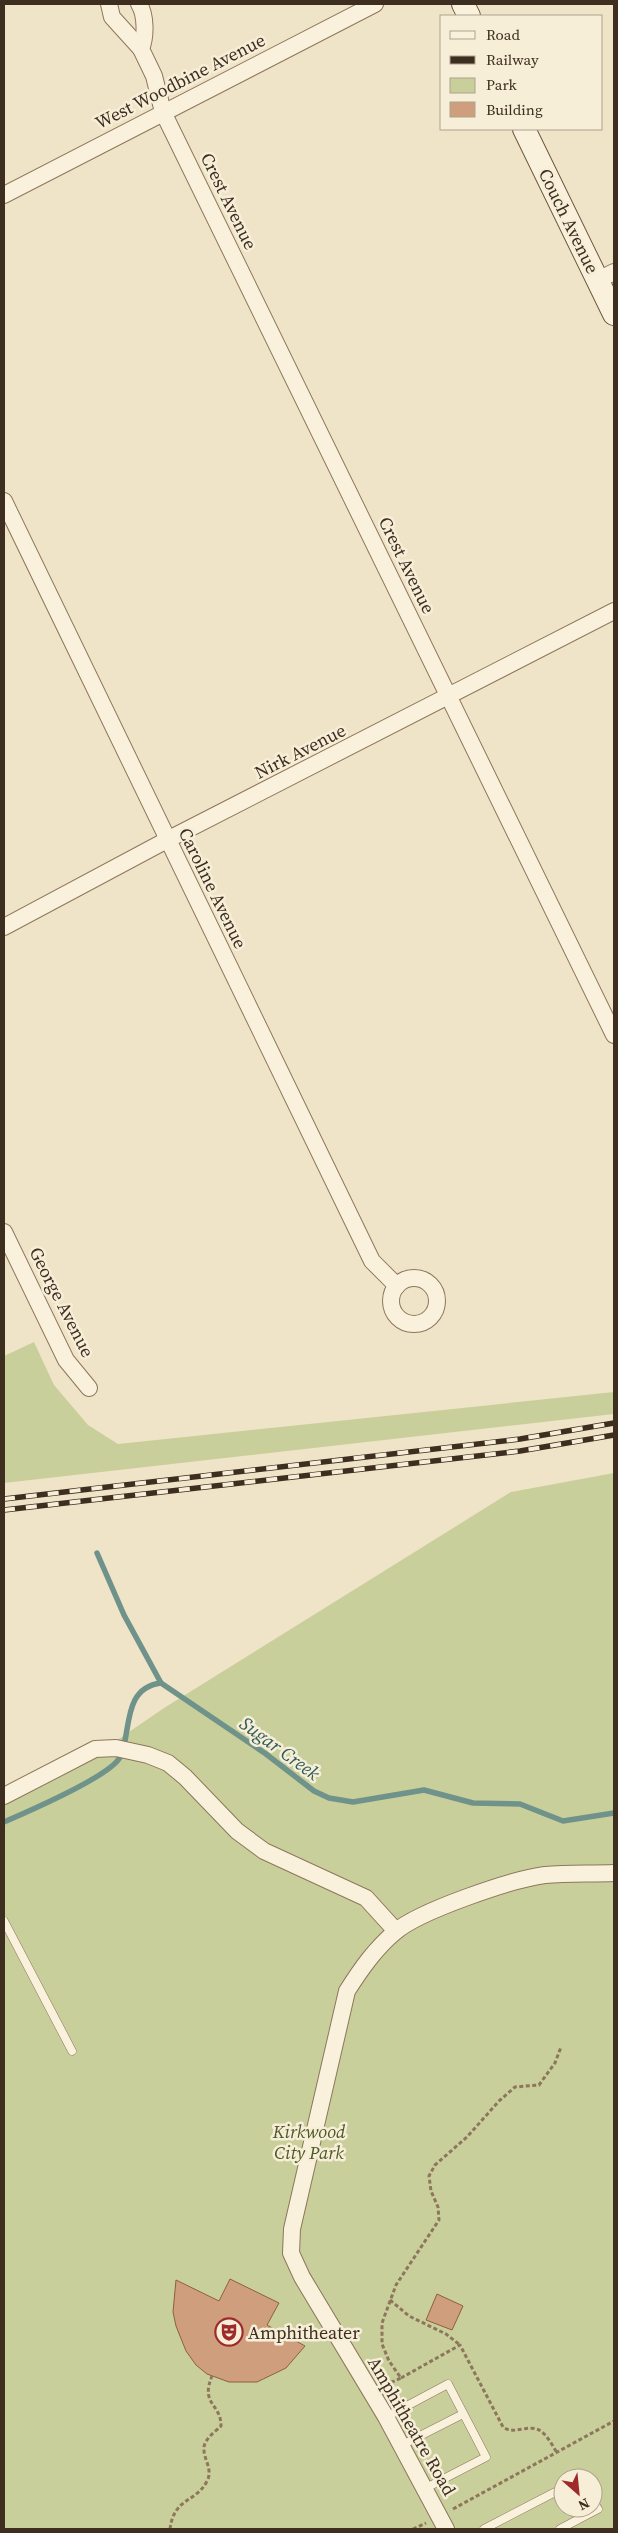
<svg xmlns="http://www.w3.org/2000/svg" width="618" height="2533" font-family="'Source Serif 4',serif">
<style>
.green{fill:#c9cf9b;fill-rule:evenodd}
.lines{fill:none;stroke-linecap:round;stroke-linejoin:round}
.stream{stroke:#6f938a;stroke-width:5.5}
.building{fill:#cf9f7d;stroke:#8d5f41}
.lane-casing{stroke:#8d765c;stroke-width:9}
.street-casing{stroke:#8d765c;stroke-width:18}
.secondary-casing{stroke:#6f573f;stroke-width:24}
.path{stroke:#8d765c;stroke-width:3;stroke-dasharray:4 2.5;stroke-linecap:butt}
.lane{stroke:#faf1dc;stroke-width:8}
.street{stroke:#faf1dc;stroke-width:16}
.secondary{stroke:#faf1dc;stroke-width:22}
.rail-casing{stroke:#3d2e20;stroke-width:5.5}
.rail{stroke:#f7eed8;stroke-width:4;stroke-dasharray:11;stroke-linecap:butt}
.labels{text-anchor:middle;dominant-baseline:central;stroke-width:5;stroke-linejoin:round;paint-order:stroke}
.street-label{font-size:18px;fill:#3d2e20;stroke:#f7eed8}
.park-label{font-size:18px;font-style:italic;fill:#4d5a26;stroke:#f7eed8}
.poi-label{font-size:18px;fill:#3d2e20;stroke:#f7eed8;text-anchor:start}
.water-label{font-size:19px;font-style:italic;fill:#2f5d5a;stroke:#f7eed8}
</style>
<rect width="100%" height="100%" fill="#f0e4c8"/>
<g class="green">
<path d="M34 1342 54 1385 88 1425 118 1444 614 1392V1414L4 1483V1356Z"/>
<path d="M614 1473V2529H4V1804L88 1760 164 1708 511 1492ZM563 2478H593V2508H563Z"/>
</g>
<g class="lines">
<g class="stream">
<path d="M97 1553 124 1615 161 1683 266 1754 314 1791 329 1798 353 1802 424 1790 473 1803 520 1804 563 1821 614 1813"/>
<path d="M4 1822C27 1812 111 1776 120 1757 132 1734 121 1688 161 1683"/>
</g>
</g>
<g class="building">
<path d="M230 2279 279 2303 267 2325 305 2346 286 2368 257 2382H229L207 2374 196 2365 186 2351 176 2326 173 2312 176 2280 219 2301Z"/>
<path d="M437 2294 463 2306 452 2330 426 2320Z"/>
</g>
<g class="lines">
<g class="lane-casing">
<g id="lane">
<path d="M4 1921 72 2051"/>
<path d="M386 2417 448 2384 486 2457 426 2488"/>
<path d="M402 2445 463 2414"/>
<path d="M484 2529 563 2488"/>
<path d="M560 2529 598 2509 593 2501"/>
</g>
</g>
<g class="street-casing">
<g id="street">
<path d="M109 4 112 17 141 49"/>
<path d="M139 4C146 15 146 37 141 49L154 76 163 112 614 1035"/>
<path d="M4 195 375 4"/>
<path d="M598 280 614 272"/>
<path d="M4 501 372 1261 397 1286"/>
<path d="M4 927 167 840 614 611"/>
<path d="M4 1232 66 1360 89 1388"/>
<circle cx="414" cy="1301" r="23"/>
<path d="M4 1796 95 1749 116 1748 148 1755 168 1763 185 1777 237 1831 264 1851 366 1898 396 1931"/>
<path d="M446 2529 386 2417 302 2277 291 2253 292 2229 347 1991C361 1969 375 1949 395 1932 419 1911 513 1879 545 1875 568 1873 591 1874 614 1873"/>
</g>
</g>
<g class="secondary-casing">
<g id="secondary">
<path d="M463 4 469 16"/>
<path d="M524 129 614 314"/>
</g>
</g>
<g class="path">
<path d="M390 2300 409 2316 446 2334 460 2345"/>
<path d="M401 2378 460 2345 503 2427C515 2436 530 2422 542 2432 548 2437 553 2446 557 2453"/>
<path d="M385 2385 401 2378 389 2361 382 2344V2323L396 2285 439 2220 438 2207 431 2191 429 2176 435 2165 467 2137 499 2101 515 2087 539 2085 555 2063 561 2047"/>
<path d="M453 2509 614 2421"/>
<path d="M170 2529C174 2497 196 2503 207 2481 215 2467 197 2453 207 2440 210 2435 217 2430 221 2426 221 2403 200 2405 212 2376"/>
<path d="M413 2529 426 2523"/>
</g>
<use href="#lane" class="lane"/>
<use href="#street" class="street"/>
<use href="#secondary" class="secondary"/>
<g class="rail-casing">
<g id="rail">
<path d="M4 1499 520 1439 614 1423"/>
<path d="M4 1510 520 1451 614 1435"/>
</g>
</g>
<use href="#rail" class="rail"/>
</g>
<defs>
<g id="theatre-ring" transform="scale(1.4375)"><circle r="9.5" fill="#f7eed8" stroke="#9e2a2b" stroke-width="1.5"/><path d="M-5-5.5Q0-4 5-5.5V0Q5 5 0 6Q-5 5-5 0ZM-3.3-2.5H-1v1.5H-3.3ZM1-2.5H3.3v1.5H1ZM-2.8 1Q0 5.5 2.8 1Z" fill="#9e2a2b"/></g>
</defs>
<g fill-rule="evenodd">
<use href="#theatre-ring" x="229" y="2332"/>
</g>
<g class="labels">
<g class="street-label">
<text transform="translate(180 81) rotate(-27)">West Woodbine Avenue</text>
<text transform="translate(229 201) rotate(64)">Crest Avenue</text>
<text transform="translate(569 221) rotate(64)">Couch Avenue</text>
<text transform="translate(407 565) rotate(64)">Crest Avenue</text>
<text transform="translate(300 751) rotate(-27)">Nirk Avenue</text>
<text transform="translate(213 888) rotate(64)">Caroline Avenue</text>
<text transform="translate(62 1302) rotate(63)">George Avenue</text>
<text transform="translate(412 2426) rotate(60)">Amphitheatre Road</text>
</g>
<g class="park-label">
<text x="309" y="2131">Kirkwood<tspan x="309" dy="21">City Park</tspan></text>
</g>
<g class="poi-label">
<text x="248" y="2332">Amphitheater</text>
</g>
<g class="water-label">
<text transform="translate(280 1748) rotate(36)">Sugar Creek</text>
</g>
</g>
<rect width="618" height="2533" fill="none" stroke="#3d2e20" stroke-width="10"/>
<rect x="440" y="15" width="162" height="115" fill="#f7eed8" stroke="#ada18e"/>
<rect x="450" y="31" width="25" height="8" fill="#faf1dc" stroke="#ada18e"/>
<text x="486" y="40" font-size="15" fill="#3d2e20">Road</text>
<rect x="450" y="56" width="25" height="8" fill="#3d2e20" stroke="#ada18e"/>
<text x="486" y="65" font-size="15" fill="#3d2e20">Railway</text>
<rect x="450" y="78" width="25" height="15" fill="#c9cf9b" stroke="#ada18e"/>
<text x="486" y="90" font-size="15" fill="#3d2e20">Park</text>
<rect x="450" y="102" width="25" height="15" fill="#cf9f7d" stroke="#ada18e"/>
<text x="486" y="115" font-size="15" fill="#3d2e20">Building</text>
<g transform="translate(578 2493) rotate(153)"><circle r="24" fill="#f7eed8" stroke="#ada18e"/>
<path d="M0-4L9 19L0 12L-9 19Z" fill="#9e2a2b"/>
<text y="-8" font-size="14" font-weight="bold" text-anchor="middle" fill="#3d2e20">N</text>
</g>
</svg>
